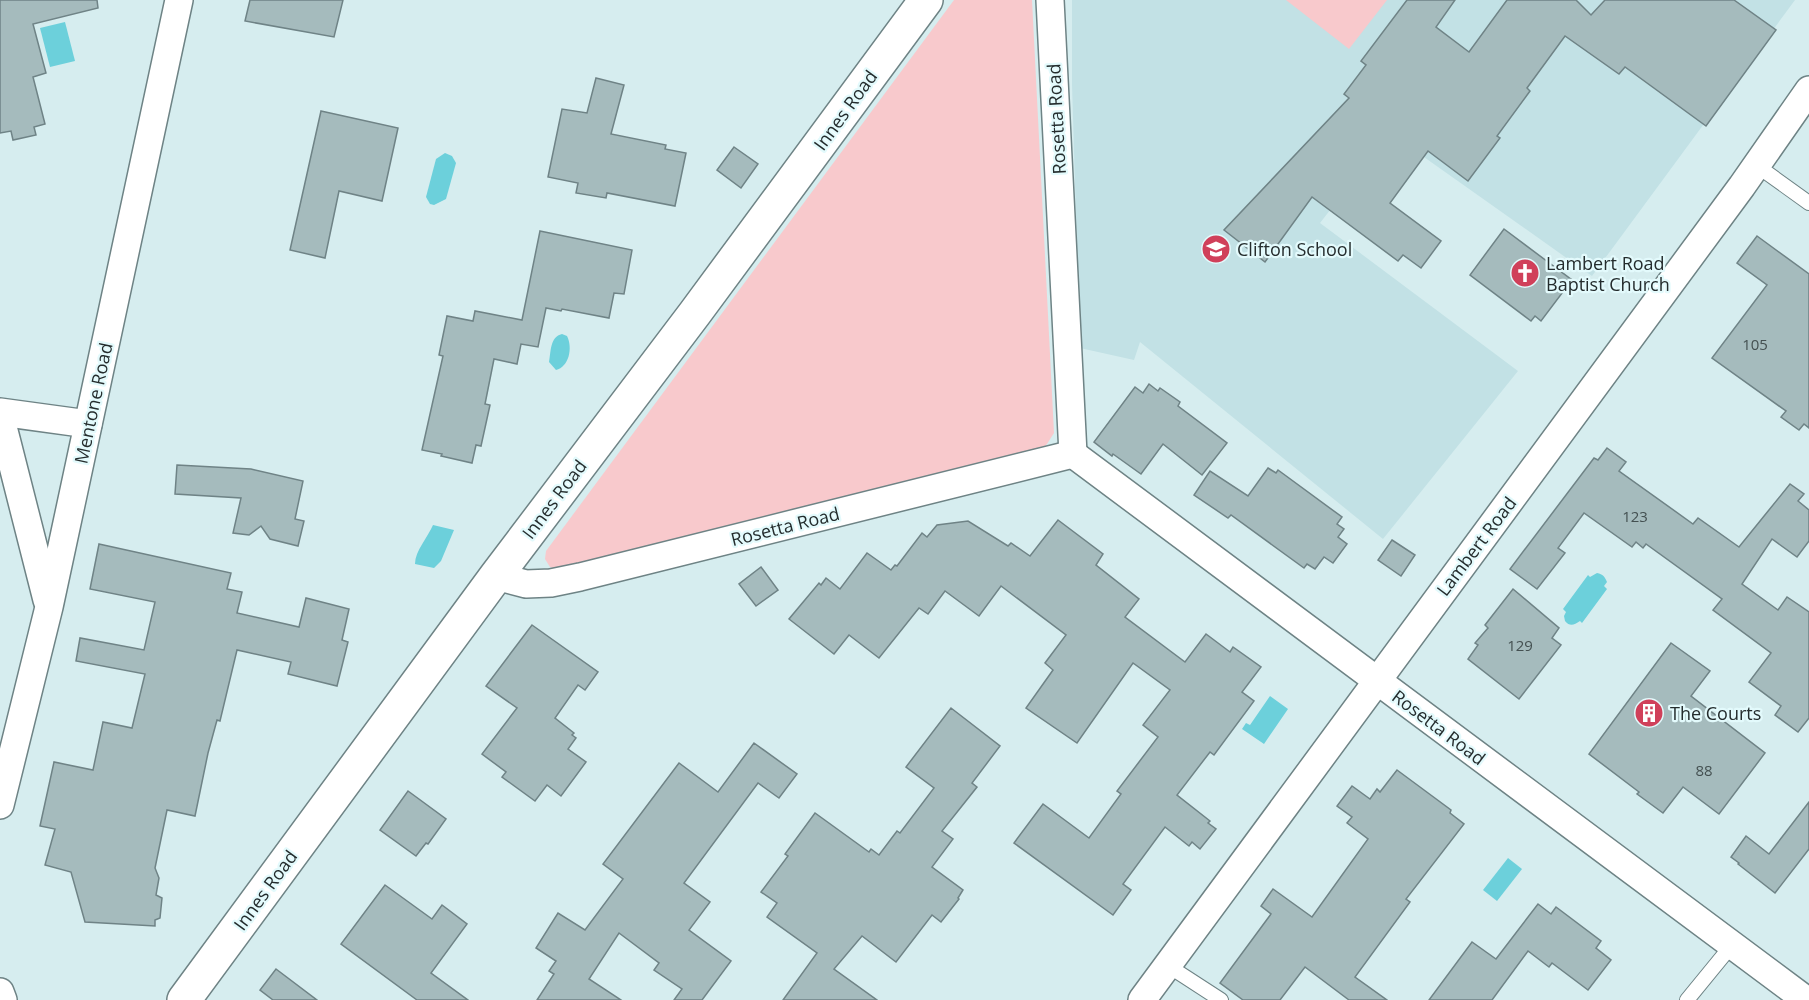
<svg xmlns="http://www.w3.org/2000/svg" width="1809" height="1000" font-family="'Open Sans',sans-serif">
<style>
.built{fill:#c2e1e5}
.green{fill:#f8c9cc}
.water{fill:#6cd0db}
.building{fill:#a5bbbd;stroke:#6f8386;stroke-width:1.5}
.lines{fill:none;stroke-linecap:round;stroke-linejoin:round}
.service-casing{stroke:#6e8385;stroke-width:16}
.minor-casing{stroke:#6e8385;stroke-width:30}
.tertiary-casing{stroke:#6e8385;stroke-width:36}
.service{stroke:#fff;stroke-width:14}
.minor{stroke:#fff;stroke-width:27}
.tertiary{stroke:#fff;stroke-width:33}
.labels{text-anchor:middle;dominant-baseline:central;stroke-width:4.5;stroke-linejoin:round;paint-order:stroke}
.number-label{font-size:15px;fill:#445051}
.street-label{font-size:18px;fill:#242c2d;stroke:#e3fafc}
.poi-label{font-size:18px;fill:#242c2d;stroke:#e3fafc;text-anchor:start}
</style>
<rect width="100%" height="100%" fill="#d6edef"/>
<path class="built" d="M1072 0H1795L1592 276 1390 133 1320 223 1518 371 1383 539 1140 342 1134 360 1080 348 1072 85Z"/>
<g class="green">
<path d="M954 0H1032L1054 433 1047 444 1040 451 559 570 550 567 545 559 546 551Z"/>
<path d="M1286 0H1387L1349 49Z"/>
</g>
<g class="water">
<path d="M65 22 75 61 50 67 40 28Z"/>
<path d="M445 153 452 156 456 163 446 199 434 205 430 204 426 197 436 159Z"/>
<path d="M562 334 567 336C573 348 569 367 556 370L549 362C551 351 550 337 562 334Z"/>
<path d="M433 525 454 530 441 561 434 568 415 564C415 551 428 537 433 525Z"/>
<path d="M1597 573C1603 574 1605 577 1607 582L1604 586 1607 589 1582 623 1580 621C1574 625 1570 627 1565 621L1564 616 1566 612 1563 609 1588 575 1590 577Z"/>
<path d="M1270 696 1288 709 1264 744 1242 729 1246 723 1250 725Z"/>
<path d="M1508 858 1522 869 1497 901 1483 890Z"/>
</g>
<g class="building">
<path d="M0 0H97L98 8 33 24 46 73 33 77 45 124 34 127 36 135 13 140 11 131 0 133Z"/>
<path d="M250 0H343L334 37 245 21Z"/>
<path d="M1407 0H1455L1436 27 1469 52 1507 0H1576L1591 15 1605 0H1734L1776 30 1706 126 1625 67 1619 74 1565 36 1527 88 1530 91 1497 136 1500 138 1468 181 1428 151 1390 203 1441 241 1421 268 1403 255 1398 261 1312 197 1265 262 1224 230 1349 98 1344 94 1366 65 1361 61Z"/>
<path d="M596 78 624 85 611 134 666 145 665 149 686 153 675 206 607 193 606 198 576 193 578 183 548 177 562 109 587 113Z"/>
<path d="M321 111 398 128 382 201 339 191 325 258 290 250Z"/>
<path d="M734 147 758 164 741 188 717 170Z"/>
<path d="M1504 229 1572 280 1541 321 1535 316 1531 321 1470 275Z"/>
<path d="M540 231 632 250 624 294 614 293 609 318 562 309 561 311 546 308 538 347 521 344 517 364 494 359 485 404 490 405 481 446 476 445 472 463 441 456 442 454 422 450 443 356 439 355 447 316 473 321 475 311 522 320Z"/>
<path d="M1757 236 1809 274V428L1804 424 1799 430 1781 417 1786 411 1712 358 1767 285 1737 263Z"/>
<path d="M1149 384 1158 391 1160 388 1180 402 1178 406 1227 443 1202 475 1163 444 1141 474 1113 454 1112 456 1094 442 1135 387 1143 393Z"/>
<path d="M1607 448 1626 462 1619 471 1693 524 1698 518 1739 547 1790 484 1804 494 1798 501 1809 510V541L1797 557 1772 539 1742 584 1778 610 1787 597 1809 612V718L1798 732 1775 715 1781 706 1749 682 1771 653 1713 610 1722 599 1646 544 1643 548 1636 542 1632 547 1584 513 1558 548 1565 553 1537 589 1510 569 1594 458 1598 460Z"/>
<path d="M177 465 251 469 303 481 295 519 304 521 298 546 270 539 261 526 249 535 233 533 241 498 175 494Z"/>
<path d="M1268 468 1276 473 1278 470 1342 517 1337 524 1344 529 1338 537 1347 544 1333 563 1324 557 1315 569 1307 564 1304 568 1231 515 1228 518 1194 495 1210 471 1248 496Z"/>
<path d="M1058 520 1103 554 1096 565 1139 599 1125 617 1185 662 1206 634 1230 652 1233 647 1261 667 1242 692 1254 701 1214 755 1210 752 1177 795 1210 821 1208 823 1216 829 1200 849 1192 842 1189 846 1165 827 1123 884 1131 890 1113 915 1014 843 1043 804 1089 838 1121 794 1117 791 1158 737 1143 725 1170 690 1133 663 1077 743 1026 708 1053 670 1045 663 1066 635 1001 586 979 616 945 591 928 614 919 608 879 658 849 635 834 654 789 619 819 583 821 585 826 578 840 589 867 553 891 570 895 565 897 566 922 533 927 537 937 525 968 521 1008 546 1011 543 1030 556Z"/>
<path d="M1392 540 1415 555 1401 576 1378 560Z"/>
<path d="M99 544 231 573 227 589 242 592 237 613 299 627 306 598 349 609 342 640 348 642 337 686 288 674 291 662 237 650 220 721 217 720 208 753 195 816 167 810 155 868 159 878 156 895 162 898 160 918 155 920V926L85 922 71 872 45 865 55 829 40 826 54 762 93 770 103 722 132 728 145 674 76 661 80 638 144 650 155 602 90 589Z"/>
<path d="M761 567 778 590 756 606 739 584Z"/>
<path d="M1513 589 1559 628 1552 638 1561 645 1519 699 1468 659 1478 645 1475 643 1488 628 1485 625Z"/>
<path d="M532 625 598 672 585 690 578 685 555 718 574 733 572 735 576 738 568 749 586 762 561 796 547 785 535 801 502 777 506 772 482 754 517 708 486 686Z"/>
<path d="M1671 643 1710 671 1691 696 1765 753 1719 814 1683 787 1663 813 1637 794 1639 792 1589 754Z"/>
<path d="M951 708 1000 746 972 783 977 787 942 831 953 839 932 867 963 890 958 898 959 899 941 922 932 915 896 962 862 936 834 969 877 1000H783L817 953 767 917 777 903 761 892 788 856 785 854 815 813 869 852 871 849 879 855 897 831 900 833 934 788 906 767Z"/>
<path d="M754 743 797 774 779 798 758 783 684 883 710 902 689 930 731 961 702 1000H674L682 989 654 970 659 963 619 933 589 979 621 1000H537L554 974 549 971 556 961 536 948 558 913 585 930 623 879 603 864 679 763 718 792Z"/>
<path d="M1397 770 1451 810 1450 813 1464 824 1406 899 1410 902 1355 977 1387 1000H1349L1305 967 1280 1000H1243L1220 983 1271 914 1261 906 1273 889 1312 917 1368 839 1347 823 1352 817 1337 806 1352 786 1370 799 1377 789 1380 792Z"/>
<path d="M408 791 446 819 428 844 426 843 416 856 380 830Z"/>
<path d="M1809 802V849L1775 893 1738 864 1739 863 1731 857 1746 836 1769 854Z"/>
<path d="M385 885 432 919 442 905 467 924 431 973 468 1000H417L341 944Z"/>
<path d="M1538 904 1551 914 1556 907 1601 941 1596 948 1611 960 1588 990 1552 963 1549 967 1528 951 1492 1000H1429L1472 942 1496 959Z"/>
<path d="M276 969 317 1000H273L260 990Z"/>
</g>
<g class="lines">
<g class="service-casing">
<g id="service">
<path d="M1756 165 1809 203"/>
<path d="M1167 965 1221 1000"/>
<path d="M1687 1000 1732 945"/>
</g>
</g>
<g class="minor-casing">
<g id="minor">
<path d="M1050 0 1073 454"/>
<path d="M0 412 88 424"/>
<path d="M0 415 47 600"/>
<path d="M1073 454 1806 1000"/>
<path d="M496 576 526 584 551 583 580 577 1073 454"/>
<path d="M0 805 49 607 179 0"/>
<path d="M0 992 3 1000"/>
<path d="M1142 1000 1742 186 1809 90"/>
</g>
</g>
<g class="tertiary-casing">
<path id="tertiary" d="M184 1000 496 576 695 313 926 0"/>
</g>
<use href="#service" class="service"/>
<use href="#minor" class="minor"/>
<use href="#tertiary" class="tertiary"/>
</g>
<defs>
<g id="school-disc" transform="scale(1.5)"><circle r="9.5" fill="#d0405a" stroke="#e3fafc"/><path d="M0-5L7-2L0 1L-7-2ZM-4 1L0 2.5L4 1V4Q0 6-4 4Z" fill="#fff"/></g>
<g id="church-disc" transform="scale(1.5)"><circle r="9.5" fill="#d0405a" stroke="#e3fafc"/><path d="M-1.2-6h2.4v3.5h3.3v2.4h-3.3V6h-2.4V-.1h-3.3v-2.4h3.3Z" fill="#fff"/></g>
<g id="building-disc" transform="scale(1.5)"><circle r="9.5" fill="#d0405a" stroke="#e3fafc"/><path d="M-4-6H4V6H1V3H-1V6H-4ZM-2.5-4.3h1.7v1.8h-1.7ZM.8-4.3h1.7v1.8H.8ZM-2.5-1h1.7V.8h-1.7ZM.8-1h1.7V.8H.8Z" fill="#fff"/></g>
</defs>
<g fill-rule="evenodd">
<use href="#school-disc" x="1216" y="249"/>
<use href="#church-disc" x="1525" y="273"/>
<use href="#building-disc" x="1649" y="713"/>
</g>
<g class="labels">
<g class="number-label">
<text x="1755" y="344">105</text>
<text x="1635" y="516">123</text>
<text x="1520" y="645">129</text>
<text x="1704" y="770">88</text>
</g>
<g class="street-label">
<text transform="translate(845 110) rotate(-54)">Innes Road</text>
<text transform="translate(1056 119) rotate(-93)">Rosetta Road</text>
<text transform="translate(93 403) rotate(-78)">Mentone Road</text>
<text transform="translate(554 499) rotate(-53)">Innes Road</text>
<text transform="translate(785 526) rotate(-14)">Rosetta Road</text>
<text transform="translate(1476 546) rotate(-53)">Lambert Road</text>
<text transform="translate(1439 727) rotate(37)">Rosetta Road</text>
<text transform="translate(265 890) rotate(-54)">Innes Road</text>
</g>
<g class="poi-label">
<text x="1237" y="249">Clifton School</text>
<text x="1546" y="263">Lambert Road<tspan x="1546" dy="21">Baptist Church</tspan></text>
<text x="1670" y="713">The Courts</text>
</g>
</g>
</svg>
